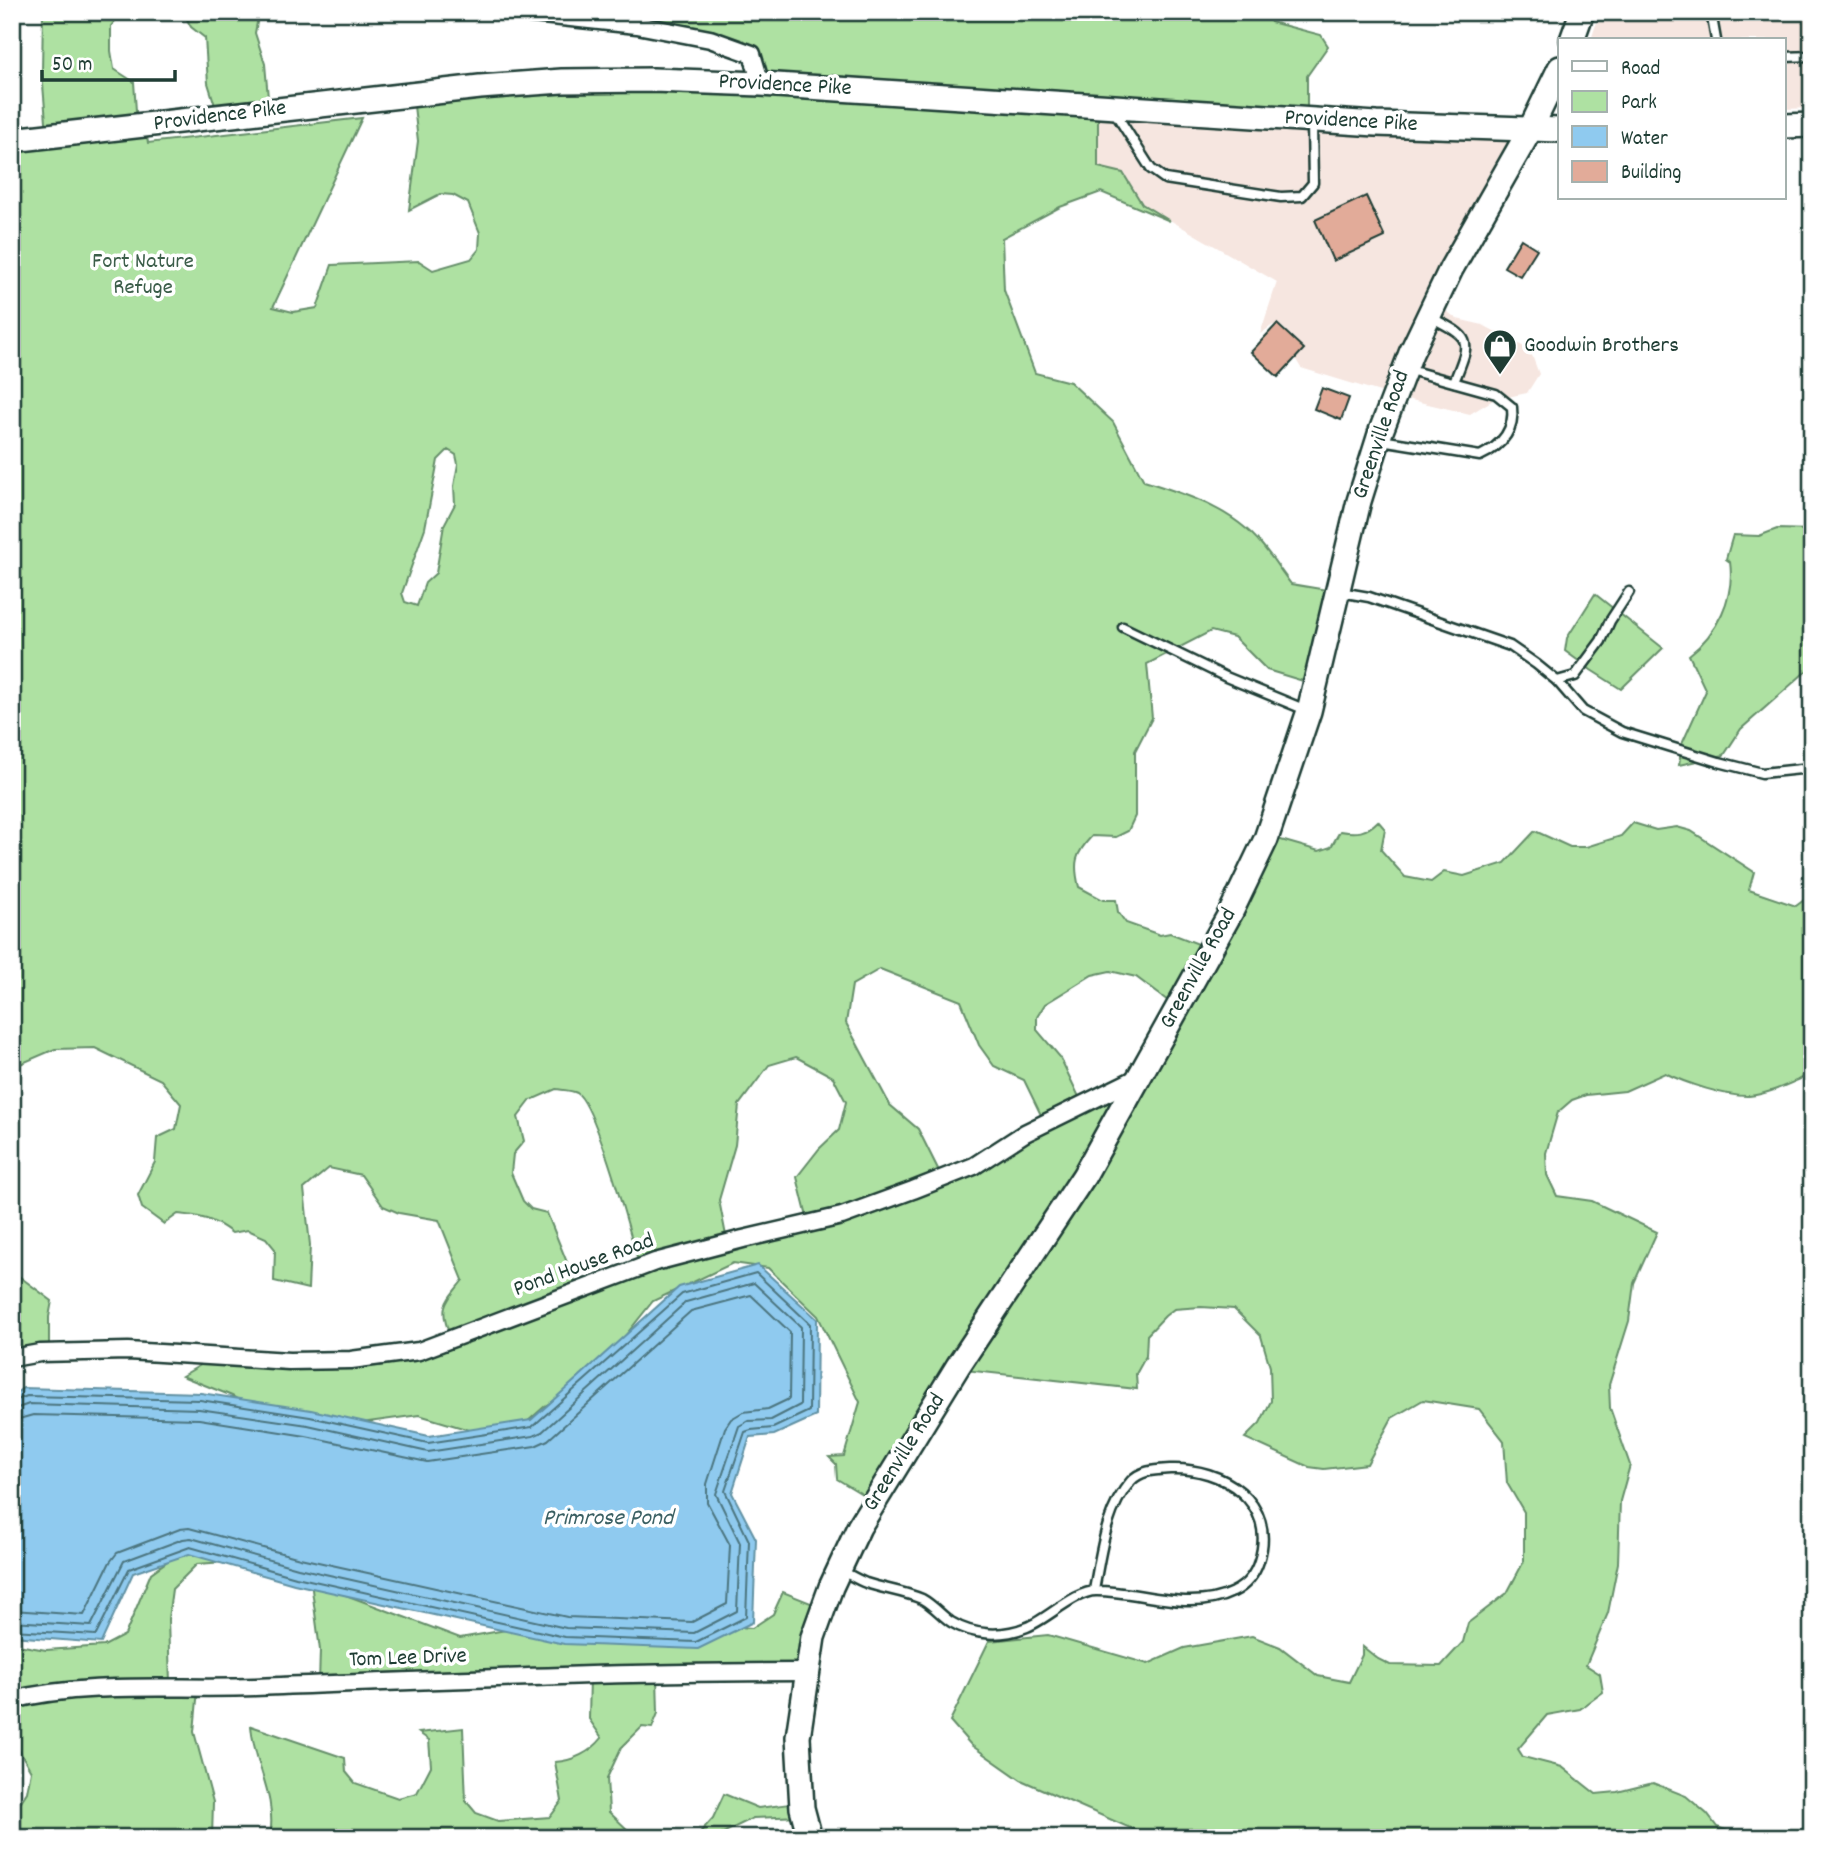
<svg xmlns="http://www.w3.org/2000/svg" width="1824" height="1850" font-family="Dekko,sans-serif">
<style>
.built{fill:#f6e6e0}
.green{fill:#aee1a2;stroke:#668f6b;stroke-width:2;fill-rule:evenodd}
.water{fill:#8fcaef;stroke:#6292a4;stroke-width:2}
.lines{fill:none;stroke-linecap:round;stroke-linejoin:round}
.shore{stroke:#4c757f;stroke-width:2}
.building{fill:#e2ab99;stroke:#1f3d34;stroke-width:2}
.lane-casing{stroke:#1f3d34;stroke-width:13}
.street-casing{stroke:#1f3d34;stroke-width:21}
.secondary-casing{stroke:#1f3d34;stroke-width:28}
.lane{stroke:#fff;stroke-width:8}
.street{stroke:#fff;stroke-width:16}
.secondary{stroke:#fff;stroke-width:23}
.labels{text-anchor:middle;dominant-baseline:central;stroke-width:7;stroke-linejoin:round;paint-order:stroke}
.street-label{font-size:23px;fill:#1f3d34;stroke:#fff}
.park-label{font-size:23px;fill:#3c5e4a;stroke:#fff}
.poi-label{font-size:23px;fill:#1f3d34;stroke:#fff;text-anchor:start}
.water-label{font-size:24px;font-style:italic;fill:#3b6063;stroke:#fff}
</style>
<rect width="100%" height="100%" fill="#fff"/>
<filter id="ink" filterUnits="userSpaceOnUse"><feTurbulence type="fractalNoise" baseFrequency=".0143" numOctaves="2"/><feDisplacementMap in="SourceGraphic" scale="14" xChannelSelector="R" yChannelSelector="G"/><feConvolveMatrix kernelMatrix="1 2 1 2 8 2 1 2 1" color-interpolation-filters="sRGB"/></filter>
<g filter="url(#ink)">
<g class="built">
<path d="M1600 12H1812V108L1784 109V40H1591Z"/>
<path d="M1098 107 1518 130 1433 301 1457 319 1483 325 1530 350 1539 374 1527 393 1493 400 1470 414 1390 395 1301 368 1295 358 1297 341 1281 326 1273 325 1260 334 1277 282 1142 204 1123 173 1098 167Z"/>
</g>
<g class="green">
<path d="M43 12H122L111 26V51L114 69 134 82 137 125 146 130 148 143 362 118 273 307 293 312 317 308 332 265 419 261 433 270 471 259 479 249 480 233 468 203 453 195 440 194 409 210 418 141 413 97 754 83 750 54 711 38 520 12H1263L1271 22 1321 35 1328 46 1307 76V118L1098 107V167L1123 173 1142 204 1170 221 1101 192 1060 207 1002 238 1004 290 1035 373 1070 382 1113 422 1144 481C1186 494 1233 509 1262 545 1272 557 1281 571 1291 584L1333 591 1313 684 1267 670 1234 637 1211 631 1147 664 1152 718 1135 751V816L1128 831 1116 837 1092 836C1075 854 1073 863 1079 887L1103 900H1116L1118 912 1126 923 1160 935 1170 933 1206 947 1267 836 1319 851 1331 847 1340 831C1357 834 1366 833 1378 821L1385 829 1381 850 1405 877 1431 882 1444 872 1464 876 1505 863 1535 831 1570 847H1586L1621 836 1633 823 1656 830 1677 827 1691 831 1754 872 1749 890 1796 906 1812 894V1074C1792 1082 1771 1094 1749 1096 1727 1097 1685 1083 1665 1073L1625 1091 1586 1095 1572 1100 1558 1112 1546 1153 1547 1175 1557 1196 1592 1201 1657 1232 1634 1283 1629 1321 1609 1385 1610 1408 1630 1465 1620 1501 1618 1563 1608 1613 1586 1665 1600 1674 1603 1692 1580 1709 1547 1715 1518 1749 1523 1757 1562 1767 1596 1794 1617 1792 1653 1783 1686 1796 1707 1814 1717 1827 1747 1838H1148L1144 1834 1021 1780 971 1745 950 1721 989 1641 1048 1635 1148 1664 1184 1648 1252 1636 1280 1647 1318 1676 1349 1682 1362 1655V1646L1378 1659 1390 1665 1441 1666 1463 1642 1468 1623 1507 1593 1524 1561V1512L1507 1483 1504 1441 1479 1409 1423 1400 1392 1418 1367 1464 1324 1469 1309 1467 1245 1438 1260 1423 1271 1401 1270 1367 1261 1336 1234 1309 1201 1307 1174 1309 1165 1316 1147 1335 1146 1356 1136 1374 1137 1389 956 1369 872 1500 837 1479 836 1464 829 1457 844 1456 860 1402 818 1316 768 1268 733 1263 653 1301 593 1376 545 1406 509 1438 493 1437 419 1415 354 1424 271 1419 232 1396 182 1376 204 1363 316 1360 417 1350 450 1335C438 1306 446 1302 463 1280L439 1220 399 1213 383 1206 361 1175 329 1168 304 1189 310 1245 308 1289 274 1281 275 1249 266 1238 248 1230 232 1233C214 1219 200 1216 178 1214L164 1224 142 1208 138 1195 155 1162 157 1138 176 1129 181 1104 161 1080 95 1048 55 1049 20 1064 12 1073V140L47 134 42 72ZM448 450 456 455 458 464 454 486 455 504 444 525 436 573 425 583 417 606 405 602 402 593 425 528 438 460ZM880 969 961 1001 979 1045 994 1066 1024 1080 1043 1119 942 1177 918 1129 890 1105 846 1023 852 985ZM1110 971 1136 977 1172 1004 1133 1079 1080 1099 1060 1057 1037 1030V1017L1045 1004 1092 975ZM796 1057 833 1077 846 1102 839 1130 819 1149 797 1177 808 1221 727 1241 719 1200 735 1145 739 1105 769 1065ZM556 1089C562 1090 571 1090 577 1093 596 1105 631 1236 639 1265L577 1287 547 1213 531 1209 523 1201 511 1173 513 1154 524 1141 518 1117 531 1100Z"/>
<path d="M183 12H259L255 33 265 64 269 109 218 115 208 83 205 38 191 27Z"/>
<path d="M1777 529 1812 530V666L1741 729 1724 755 1679 765 1682 744 1706 691 1689 655C1717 634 1735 597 1730 562L1726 559 1733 535 1759 536Z"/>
<path d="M1595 594 1663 648 1621 689 1591 670 1565 651 1567 638Z"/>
<path d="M12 1271 52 1301 49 1317V1351L12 1357Z"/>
<path d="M180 1552 266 1559 197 1564 172 1589 168 1619 170 1683 198 1689 194 1732 213 1802 212 1838H12V1815L27 1792 31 1771 12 1738V1644L46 1650 104 1646 125 1635 151 1573Z"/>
<path d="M311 1582 460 1638 506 1630 712 1625 752 1628 773 1614 783 1592 821 1607 803 1671 657 1675 658 1713 652 1728 642 1727 621 1748 607 1778 609 1812 631 1833 642 1838H270C277 1793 254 1766 251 1726L345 1758 346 1772 355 1783 398 1798 417 1793 431 1766 429 1740 419 1733 463 1728 466 1801 476 1813 498 1821 550 1817 562 1801 555 1762C573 1761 591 1752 602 1738L589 1719 590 1678 319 1683 320 1650Z"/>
<path d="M724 1794 758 1808 798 1803 800 1816 753 1818 713 1838H695L713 1818Z"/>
</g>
<path class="water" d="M758 1265 817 1319 816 1416 774 1435 750 1437 732 1493 756 1539 753 1622 698 1649 564 1644 294 1584 189 1554 133 1573 101 1643 12 1636V1396L23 1388 201 1393 311 1410 429 1436 531 1420 679 1287Z"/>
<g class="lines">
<g class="shore">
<path d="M12 1402 27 1396 200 1400 310 1417 428 1443 532 1427 682 1294 756 1273 810 1324 809 1411 773 1428 751 1430 745 1432 725 1491 749 1541 746 1617 696 1642 565 1637 296 1577 190 1547 129 1569 96 1635 12 1630"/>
<path d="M12 1410 29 1404 199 1409 308 1425 428 1452 533 1436 542 1432 686 1302 754 1283 801 1327 800 1405 771 1420 748 1421 739 1426 716 1494 740 1543 737 1611 694 1633 566 1628 298 1568 191 1538 183 1539 124 1561 91 1626 12 1621"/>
<path d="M12 1421 33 1415 199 1419 306 1436 427 1462 535 1446 548 1440 691 1311 751 1295 790 1332 789 1399 768 1409 743 1412 731 1419 725 1428 707 1484V1502L730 1545 727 1604 692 1622 567 1617 300 1558 189 1528 180 1529 117 1553 110 1562 84 1615 12 1610"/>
</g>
</g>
<g class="building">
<path d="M1366 196 1385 237 1333 261 1315 220Z"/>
<path d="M1521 239 1537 249 1520 276 1504 267Z"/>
<path d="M1277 324 1304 349 1278 377 1251 352Z"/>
<path d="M1322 388 1349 398 1341 420 1314 409Z"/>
</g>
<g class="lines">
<g class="lane-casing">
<g id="lane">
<path d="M1711 12 1716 40"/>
<path d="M1784 57 1812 56"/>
<path d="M1114 111 1151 169 1165 179 1281 197 1302 196 1313 183 1312 123"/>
<path d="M1432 318C1474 339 1470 341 1454 382"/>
<path d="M1381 440 1480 456C1501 446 1515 431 1512 407L1496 394 1406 369"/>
<path d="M1340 592 1369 597 1510 646 1536 664 1557 681 1583 711 1622 732 1719 762 1762 773 1801 769"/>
<path d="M1123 627 1226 677 1306 710"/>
<path d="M1557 681 1575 676 1601 641 1610 621 1629 592"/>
<path d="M842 1571C850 1575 858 1580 866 1583 884 1589 903 1591 922 1599 933 1605 941 1615 951 1622 974 1636 1003 1637 1027 1627 1046 1620 1076 1590 1097 1591 1141 1591 1191 1613 1233 1592 1246 1586 1255 1574 1259 1561 1278 1502 1222 1467 1170 1469 1156 1470 1141 1470 1131 1481 1105 1510 1101 1554 1094 1590"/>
</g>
</g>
<g class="street-casing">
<g id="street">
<path d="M514 12 637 25 710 39 752 54 761 84"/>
<path d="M12 1358 40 1353 128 1351 289 1361 351 1360 419 1351 655 1262 743 1239 842 1216 913 1190 974 1166 1025 1133 1141 1076"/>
<path d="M12 1700C90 1681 175 1690 255 1687 439 1680 622 1672 806 1672"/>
</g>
</g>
<g class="secondary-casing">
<g id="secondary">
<path d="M1572 40 1582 12"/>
<path d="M1784 126 1812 125"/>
<path d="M12 140 480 87 562 81 653 80 761 84 1376 124 1560 130"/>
<path d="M810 1838 802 1808 798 1737 813 1637 831 1587 859 1527 958 1366 1084 1176 1231 912 1266 839 1309 711 1359 501 1381 431 1411 353 1451 269 1530 130 1560 68"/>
</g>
</g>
<use href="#lane" class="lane"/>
<use href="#street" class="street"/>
<use href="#secondary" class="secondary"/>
</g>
</g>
<defs>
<g id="shop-pin" transform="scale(1.75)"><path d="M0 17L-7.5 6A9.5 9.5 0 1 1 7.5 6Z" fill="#1f3d34" stroke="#fff"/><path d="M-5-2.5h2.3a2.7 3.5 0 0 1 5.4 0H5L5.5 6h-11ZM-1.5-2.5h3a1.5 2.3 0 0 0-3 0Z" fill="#fff"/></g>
</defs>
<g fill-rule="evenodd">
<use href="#shop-pin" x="1500" y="346"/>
</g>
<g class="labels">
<g class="street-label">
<text transform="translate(785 86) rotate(3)">Providence Pike</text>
<text transform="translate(220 117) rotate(-7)">Providence Pike</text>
<text transform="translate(1351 122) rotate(3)">Providence Pike</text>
<text transform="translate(1382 435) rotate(-71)">Greenville Road</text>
<text transform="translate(1199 969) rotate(-61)">Greenville Road</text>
<text transform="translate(584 1266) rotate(-20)">Pond House Road</text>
<text transform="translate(905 1453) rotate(-58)">Greenville Road</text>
<text transform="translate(408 1659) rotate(-2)">Tom Lee Drive</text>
</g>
<g class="park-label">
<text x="143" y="262">Fort Nature<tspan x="143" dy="26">Refuge</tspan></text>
</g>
<g class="poi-label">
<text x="1524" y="346">Goodwin Brothers</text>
</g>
<g class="water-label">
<text x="608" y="1519">Primrose Pond</text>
</g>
</g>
<rect width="1824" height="1850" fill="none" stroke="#fff" stroke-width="42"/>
<rect x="21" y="21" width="1782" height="1808" fill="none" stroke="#1f3d34" stroke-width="2.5" filter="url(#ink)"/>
<rect x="1558" y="38" width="228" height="161" fill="#ffffff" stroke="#a5b1ae" stroke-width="2"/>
<rect x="1572" y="61" width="35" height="10" fill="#ffffff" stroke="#a5b1ae" stroke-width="2"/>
<text x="1621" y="74" font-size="21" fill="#1f3d34">Road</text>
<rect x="1572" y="91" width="35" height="21" fill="#aee1a2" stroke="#a5b1ae" stroke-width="2"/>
<text x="1621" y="108" font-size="21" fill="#1f3d34">Park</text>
<rect x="1572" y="126" width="35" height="21" fill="#8fcaef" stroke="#a5b1ae" stroke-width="2"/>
<text x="1621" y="144" font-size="21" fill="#1f3d34">Water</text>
<rect x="1572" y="161" width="35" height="21" fill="#e2ab99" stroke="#a5b1ae" stroke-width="2"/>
<text x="1621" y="178" font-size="21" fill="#1f3d34">Building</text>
<path d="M42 70v10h133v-10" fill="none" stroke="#1f3d34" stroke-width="3.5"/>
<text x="52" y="70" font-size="21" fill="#1f3d34" stroke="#ffffff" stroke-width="5" paint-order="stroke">50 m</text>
</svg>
